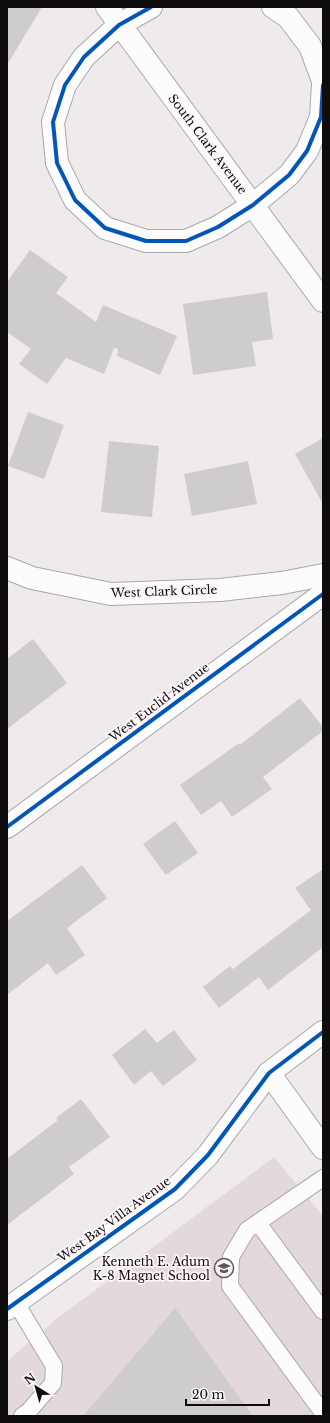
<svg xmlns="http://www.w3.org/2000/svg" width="330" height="1423" font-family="'Libre Baskerville',serif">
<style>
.built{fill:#e3d9dd}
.building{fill:#cfccce}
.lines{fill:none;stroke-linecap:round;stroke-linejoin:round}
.service-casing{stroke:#aba8aa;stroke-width:18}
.minor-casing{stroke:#aba8aa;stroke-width:24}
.tertiary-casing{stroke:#aba8aa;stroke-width:24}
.service{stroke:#fdfcfc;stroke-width:16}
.minor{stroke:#fdfcfc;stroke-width:22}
.tertiary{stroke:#fdfcfc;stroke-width:22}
.cycleway-casing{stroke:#fff6fa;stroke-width:6}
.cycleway{stroke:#0057b8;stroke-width:4}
.labels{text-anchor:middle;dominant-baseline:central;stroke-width:3.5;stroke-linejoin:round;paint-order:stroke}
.street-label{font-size:12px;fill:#0f0c0d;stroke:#fff6fa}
.poi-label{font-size:12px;fill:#0f0c0d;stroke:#fff6fa;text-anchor:end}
</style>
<rect width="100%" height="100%" fill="#efebed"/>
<path class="built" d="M274 1157 323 1216V1416H7V1361L55 1320Z"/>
<g class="building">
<path d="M7 7H42L7 65Z"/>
<path d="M30 250 68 277 56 293 96 322 103 305 177 336 160 375 117 356 118 349 114 348 104 374 66 358 47 384 19 364 31 349 7 332V282Z"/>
<path d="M267 292 273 339 252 342 256 366 193 375 183 304Z"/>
<path d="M28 412 64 425 44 479 8 466Z"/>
<path d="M323 438V504L295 454Z"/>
<path d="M109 441 159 446 152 517 101 512Z"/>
<path d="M248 461 257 504 192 516 184 474Z"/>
<path d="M33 639 67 683 7 729V659Z"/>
<path d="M300 698 323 727V731L263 777 272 789 232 817 221 801 201 815 180 785 239 743 240 745Z"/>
<path d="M175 821 198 853 166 875 143 844Z"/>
<path d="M82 865 107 898 67 928 85 955 56 975 48 963 7 995V921Z"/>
<path d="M323 869V947L268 990 259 977 219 1008 203 987 230 966 233 969 311 910 295 888Z"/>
<path d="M145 1029 157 1043 174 1030 197 1060 163 1086 151 1071 134 1085 112 1055Z"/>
<path d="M81 1099 110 1137 69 1167 74 1174 7 1225V1159L58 1120 56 1118Z"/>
<path d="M175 1308 253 1416H83Z"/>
</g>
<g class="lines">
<g class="service-casing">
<g id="service">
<path d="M323 1178 247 1230 231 1257 230 1286 323 1413"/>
<path d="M258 1223 323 1311"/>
<path d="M16 1303 54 1366 53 1383 28 1412 22 1416"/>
</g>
</g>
<g class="minor-casing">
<g id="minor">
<path d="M107 7 323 301"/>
<path d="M151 7 119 25 84 57 65 85 53 122 57 163 75 200 105 228 146 241H186L218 227 253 205 289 175 307 151 321 117 323 85"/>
<path d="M273 7 288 17 310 46 323 81"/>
<path d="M7 568 32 578 111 594 220 590 282 583 323 575"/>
<path d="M269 1073 323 1148"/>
<path d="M7 1309 175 1189 208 1155 269 1073 323 1032"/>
</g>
</g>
<g class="tertiary-casing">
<path id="tertiary" d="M7 827 323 594"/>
</g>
<use href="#service" class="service"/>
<use href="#minor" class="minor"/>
<use href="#tertiary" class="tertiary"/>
<g class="cycleway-casing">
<g id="cycleway">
<path d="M151 7 119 25 84 57 65 85 53 122 57 163 75 200 105 228 146 241H186L218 227 253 205 289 175 307 151 321 117 323 85"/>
<path d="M7 827 323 594"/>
<path d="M7 1309 175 1189 208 1155 269 1073 323 1032"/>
</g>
</g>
<use href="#cycleway" class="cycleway"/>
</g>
<defs>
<g id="school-ring" transform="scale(1)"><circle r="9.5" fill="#fff6fa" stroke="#5d5a5b" stroke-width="1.5"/><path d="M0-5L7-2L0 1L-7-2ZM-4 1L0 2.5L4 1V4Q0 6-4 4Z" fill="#5d5a5b"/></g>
</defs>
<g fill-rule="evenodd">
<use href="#school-ring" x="224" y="1268"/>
</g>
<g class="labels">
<g class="street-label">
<text transform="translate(208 144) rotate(53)">South Clark Avenue</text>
<text transform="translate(164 591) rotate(-2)">West Clark Circle</text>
<text transform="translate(159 702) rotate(-37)">West Euclid Avenue</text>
<text transform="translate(114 1219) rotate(-36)">West Bay Villa Avenue</text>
</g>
<g class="poi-label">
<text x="210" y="1261">Kenneth E. Adum<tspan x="210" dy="14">K-8 Magnet School</tspan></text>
</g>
</g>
<rect width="330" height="1423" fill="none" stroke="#0f0c0d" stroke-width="16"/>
<g transform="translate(36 1387) rotate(323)" stroke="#fff6fa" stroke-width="3" paint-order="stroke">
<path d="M0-3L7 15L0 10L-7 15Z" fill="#0f0c0d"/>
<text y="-6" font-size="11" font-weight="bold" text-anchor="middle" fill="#0f0c0d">N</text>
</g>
<path d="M186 1399v6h83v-6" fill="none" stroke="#0f0c0d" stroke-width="2"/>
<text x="192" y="1399" font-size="12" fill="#0f0c0d" stroke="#fff6fa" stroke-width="3" paint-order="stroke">20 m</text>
</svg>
